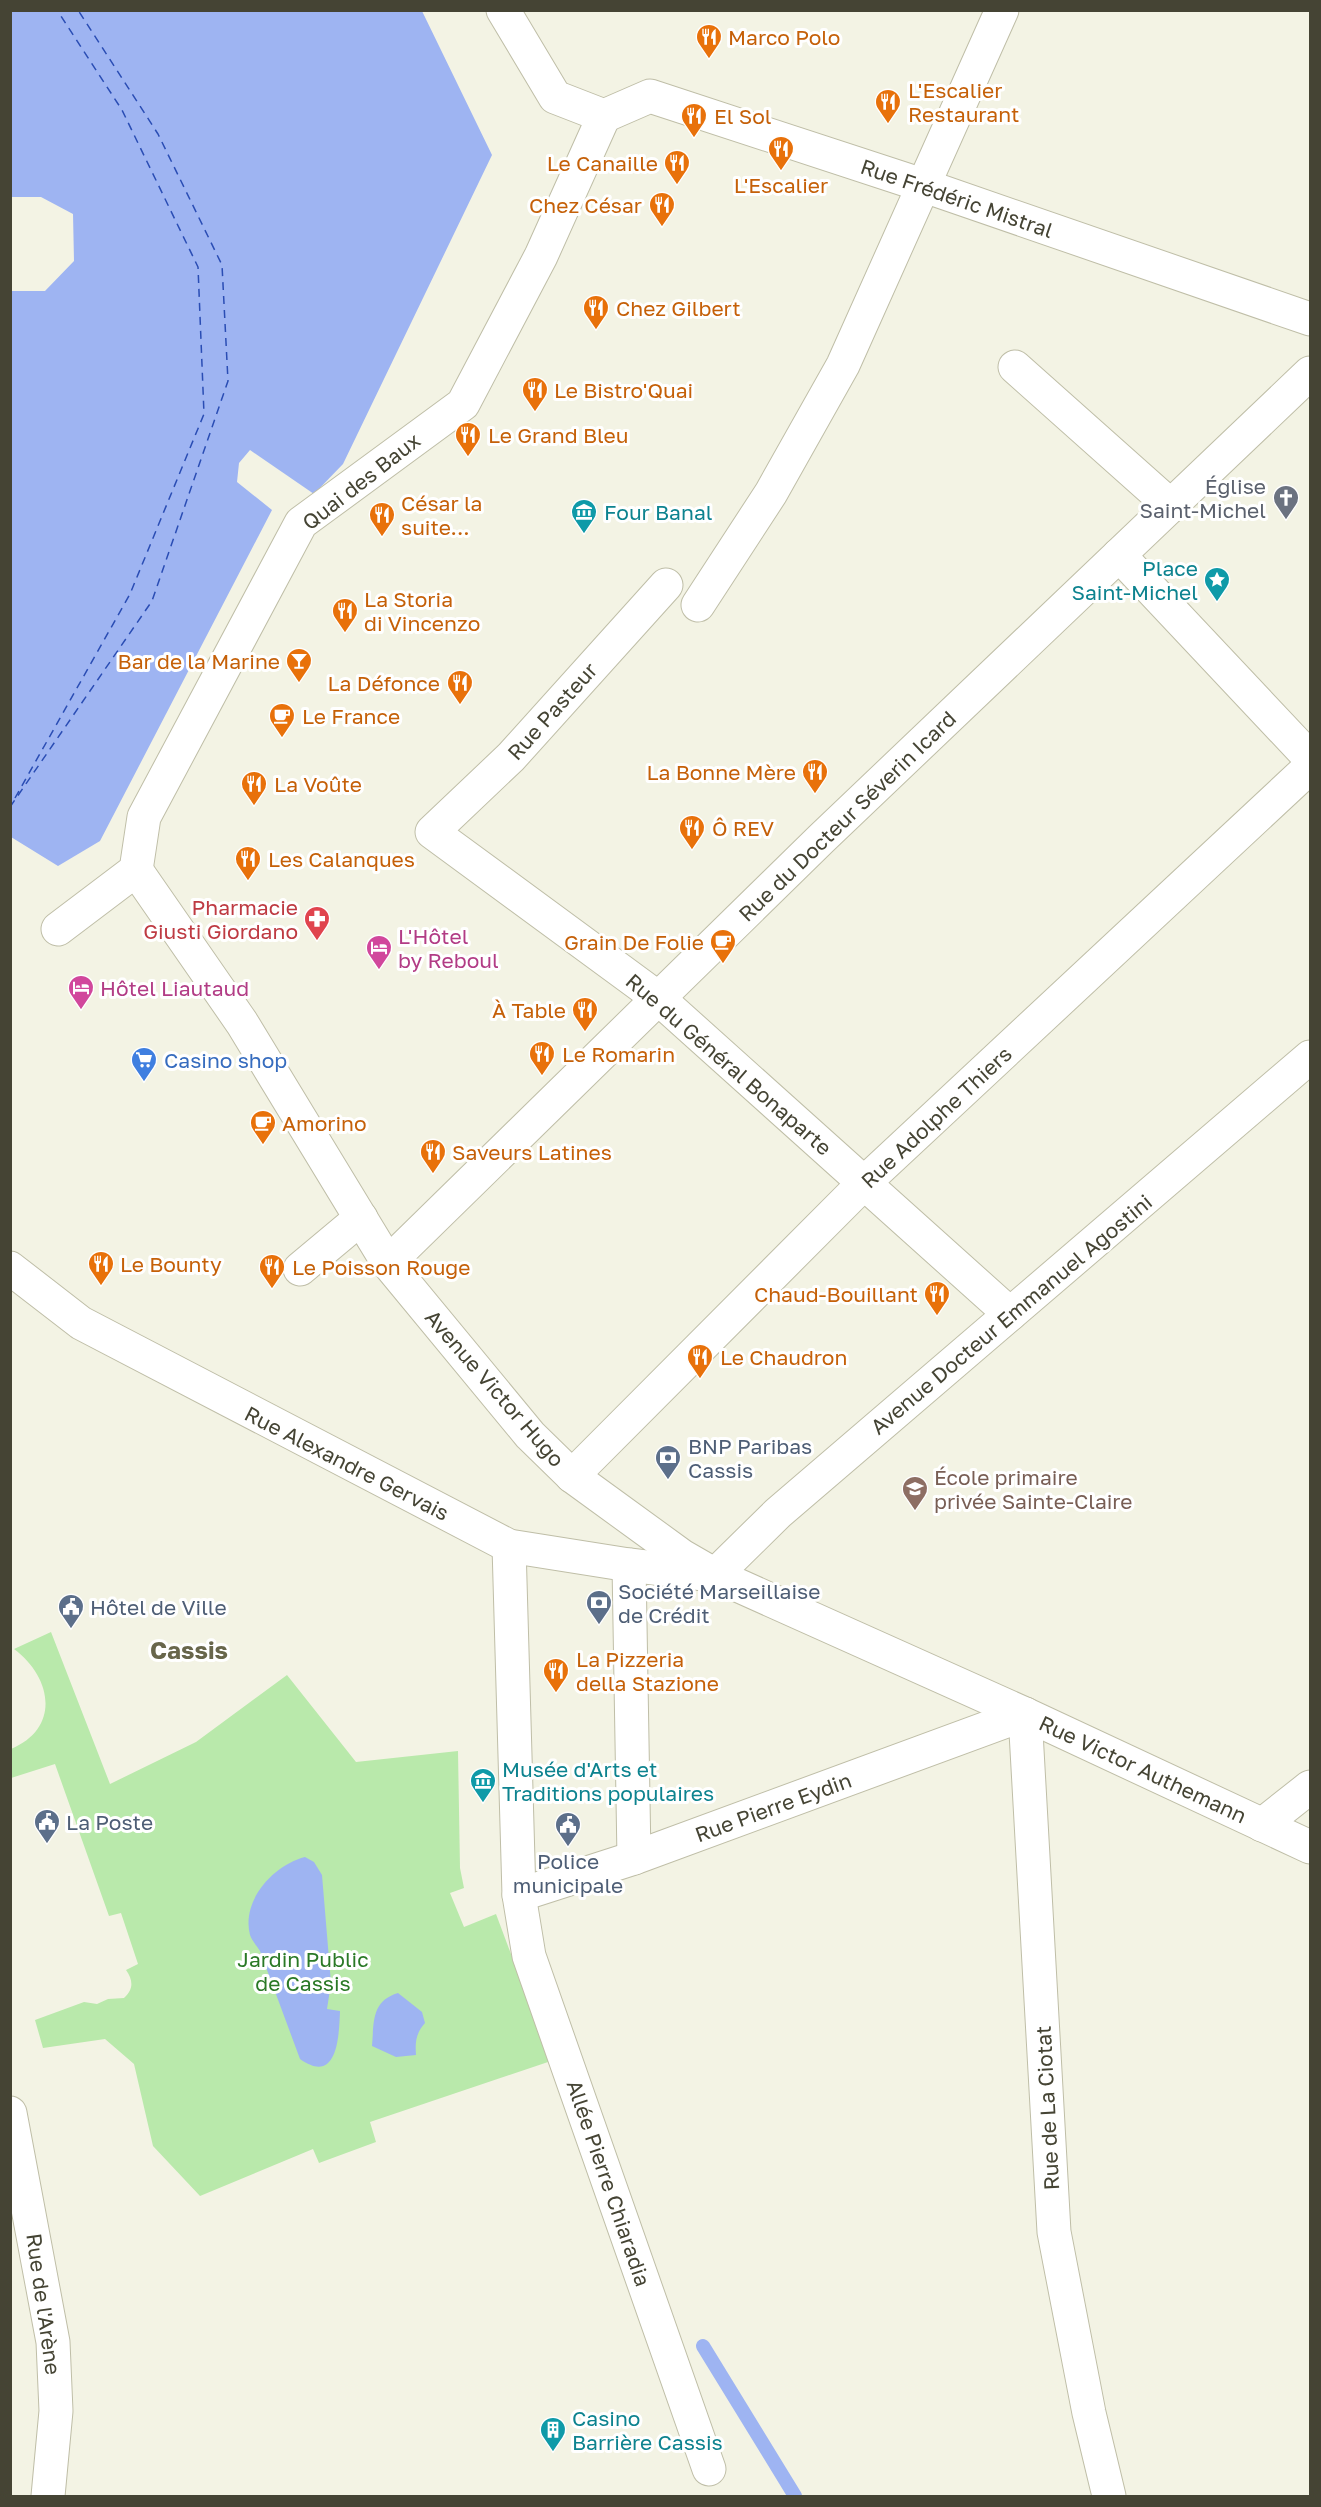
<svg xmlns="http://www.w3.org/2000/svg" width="1321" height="2507" font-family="'Golos Text',sans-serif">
	<rect width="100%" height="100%" fill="#f3f3e4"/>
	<path fill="#b9e9ab" d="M 51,1632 L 110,1784 L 196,1742 L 287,1675 L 356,1762 L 458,1751 L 460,1868 L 464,1888 L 450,1893 L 464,1927 L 496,1914 L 551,2061 L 370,2122 L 376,2142 L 319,2163 L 313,2149 L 200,2196 L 153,2146 L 134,2064 L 105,2039 L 43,2048 L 35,2020 L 84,2002 L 97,2004 L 108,1999 L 124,1998 C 134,1989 133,1980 126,1970 L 138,1964 L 121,1913 L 109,1916 L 55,1764 L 11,1778 L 11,1749 C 61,1728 52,1677 14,1649 Z"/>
	<g fill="#9eb4f2">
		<polygon points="11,11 422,11 492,155 343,464 314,494 250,450 239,463 237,482 272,510 100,841 58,866 11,837 11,291 45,291 74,261 73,214 41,197 11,197"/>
		<path d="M 305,1857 L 314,1862 L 322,1875 L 331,1983 L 327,2009 L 340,2011 C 339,2035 338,2086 300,2059 L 260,1951 C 257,1946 252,1941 250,1935 C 241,1900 274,1865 305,1857 Z"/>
		<path d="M 398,1993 L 422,2012 L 425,2023 C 416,2033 415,2042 416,2055 L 396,2057 L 372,2046 C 374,2023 371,2001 398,1993 Z"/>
	</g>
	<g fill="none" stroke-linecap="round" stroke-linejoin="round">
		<polyline stroke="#9eb4f2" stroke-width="14" points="703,2346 795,2496"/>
		<g stroke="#2a4db4" stroke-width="1.5" stroke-dasharray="8 6" stroke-linecap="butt">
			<polyline points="15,798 130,594 204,414 198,267 122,110 57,10"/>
			<polyline points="10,807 152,601 228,381 222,265 158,134 78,10"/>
		</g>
		<defs>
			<g id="minor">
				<polyline points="503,10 555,97 604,116"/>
				<polyline points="604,116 650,96 922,185 1310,319"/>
				<polyline points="1015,367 1171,506"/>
				<polyline points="1119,555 1310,758"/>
				<polyline points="666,585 511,757 432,832 658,998 1010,1314"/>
				<polyline points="698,605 771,493 843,365 1002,10"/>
				<polyline points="136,870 242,1023 388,1263 530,1435 572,1476 682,1556 715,1575 1025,1714 1310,1847"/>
				<polyline points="58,929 136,870 144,817 301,523 463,404 541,256 604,116"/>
				<polyline points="388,1263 821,839 1310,373"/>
				<polyline points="10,1268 81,1323 509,1546 629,1565 704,1574"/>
				<polyline points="300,1269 361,1218"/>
				<polyline points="572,1476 865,1182 1310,767"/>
				<polyline points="509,1546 519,1895 529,1956 709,2469"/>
				<polyline points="629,1565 634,1858"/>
				<polyline points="715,1575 778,1513 1310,1057"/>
				<polyline points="1025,1714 1054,2232 1089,2413 1109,2496"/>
				<polyline points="1262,1825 1310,1787"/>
				<polyline points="519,1895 634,1858 1025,1714"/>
				<polyline points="10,2113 53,2342 56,2411 48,2496"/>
			</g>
		</defs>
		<use href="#minor" stroke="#bfbea7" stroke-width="35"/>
		<use href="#minor" stroke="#fff" stroke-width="33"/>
	</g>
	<defs>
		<symbol id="restaurant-pin" viewBox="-11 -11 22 30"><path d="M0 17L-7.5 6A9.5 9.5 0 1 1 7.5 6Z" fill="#e8710a" stroke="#fff"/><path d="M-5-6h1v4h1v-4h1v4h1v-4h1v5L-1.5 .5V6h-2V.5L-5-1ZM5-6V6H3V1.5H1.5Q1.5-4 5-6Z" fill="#fff"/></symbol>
		<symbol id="church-pin" viewBox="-11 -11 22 30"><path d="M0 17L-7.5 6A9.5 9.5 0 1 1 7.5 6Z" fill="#6b7280" stroke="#fff"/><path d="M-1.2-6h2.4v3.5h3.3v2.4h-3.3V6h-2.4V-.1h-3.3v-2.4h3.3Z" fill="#fff"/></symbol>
		<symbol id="museum-pin" viewBox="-11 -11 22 30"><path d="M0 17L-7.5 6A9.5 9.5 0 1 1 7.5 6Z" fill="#0f9aa8" stroke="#fff"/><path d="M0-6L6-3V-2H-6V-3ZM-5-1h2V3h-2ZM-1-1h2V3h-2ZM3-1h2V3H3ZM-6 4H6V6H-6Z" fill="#fff"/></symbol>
		<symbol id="sight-pin" viewBox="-11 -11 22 30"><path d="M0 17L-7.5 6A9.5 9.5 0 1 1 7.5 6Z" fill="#0f9aa8" stroke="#fff"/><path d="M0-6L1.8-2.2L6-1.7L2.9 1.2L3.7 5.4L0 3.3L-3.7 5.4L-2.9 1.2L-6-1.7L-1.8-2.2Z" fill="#fff"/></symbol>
		<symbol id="bar-pin" viewBox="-11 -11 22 30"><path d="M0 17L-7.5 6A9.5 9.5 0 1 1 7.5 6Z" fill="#e8710a" stroke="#fff"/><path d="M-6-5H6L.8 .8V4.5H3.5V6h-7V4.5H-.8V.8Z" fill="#fff"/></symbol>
		<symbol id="cafe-pin" viewBox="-11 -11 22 30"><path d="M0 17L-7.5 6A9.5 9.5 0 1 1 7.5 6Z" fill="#e8710a" stroke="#fff"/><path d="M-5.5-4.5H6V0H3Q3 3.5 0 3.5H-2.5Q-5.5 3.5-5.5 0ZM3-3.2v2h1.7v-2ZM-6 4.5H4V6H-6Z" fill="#fff"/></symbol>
		<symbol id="pharmacy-pin" viewBox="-11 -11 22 30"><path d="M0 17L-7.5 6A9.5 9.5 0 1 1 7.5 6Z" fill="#e0444e" stroke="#fff"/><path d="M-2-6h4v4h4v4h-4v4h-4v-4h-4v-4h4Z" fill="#fff"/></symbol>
		<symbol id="hotel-pin" viewBox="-11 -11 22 30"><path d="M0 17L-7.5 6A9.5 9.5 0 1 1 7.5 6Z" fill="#d1479c" stroke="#fff"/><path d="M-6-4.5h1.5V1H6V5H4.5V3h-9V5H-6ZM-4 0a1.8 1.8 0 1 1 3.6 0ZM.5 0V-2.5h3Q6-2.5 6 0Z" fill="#fff"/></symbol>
		<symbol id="supermarket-pin" viewBox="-11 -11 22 30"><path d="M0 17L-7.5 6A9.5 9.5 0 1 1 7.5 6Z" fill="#3f7fe0" stroke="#fff"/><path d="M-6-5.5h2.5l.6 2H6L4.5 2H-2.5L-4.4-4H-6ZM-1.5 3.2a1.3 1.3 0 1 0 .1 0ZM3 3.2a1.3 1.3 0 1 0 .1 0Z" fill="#fff"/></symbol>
		<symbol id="bank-pin" viewBox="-11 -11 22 30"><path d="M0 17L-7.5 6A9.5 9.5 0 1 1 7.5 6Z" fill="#5c6f8a" stroke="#fff"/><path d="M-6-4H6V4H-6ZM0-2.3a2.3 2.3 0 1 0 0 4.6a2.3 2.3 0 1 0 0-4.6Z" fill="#fff"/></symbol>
		<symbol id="school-pin" viewBox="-11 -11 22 30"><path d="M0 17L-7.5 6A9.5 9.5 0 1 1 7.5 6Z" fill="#8d6e63" stroke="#fff"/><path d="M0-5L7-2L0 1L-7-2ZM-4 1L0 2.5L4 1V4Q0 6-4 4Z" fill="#fff"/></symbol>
		<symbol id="civic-pin" viewBox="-11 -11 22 30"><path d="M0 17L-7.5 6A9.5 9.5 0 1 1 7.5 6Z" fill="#5c6f8a" stroke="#fff"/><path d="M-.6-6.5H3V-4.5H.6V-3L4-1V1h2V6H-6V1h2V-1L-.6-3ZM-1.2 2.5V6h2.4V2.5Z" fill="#fff"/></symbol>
		<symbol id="building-pin" viewBox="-11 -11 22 30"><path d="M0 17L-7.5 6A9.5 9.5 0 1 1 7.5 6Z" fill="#0f9aa8" stroke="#fff"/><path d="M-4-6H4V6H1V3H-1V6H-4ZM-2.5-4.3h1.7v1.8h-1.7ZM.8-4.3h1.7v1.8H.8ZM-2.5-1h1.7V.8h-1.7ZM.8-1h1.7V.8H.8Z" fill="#fff"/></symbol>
	</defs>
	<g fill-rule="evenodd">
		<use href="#restaurant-pin" x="694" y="22" width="30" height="40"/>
		<use href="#restaurant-pin" x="873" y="87" width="30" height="40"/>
		<use href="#restaurant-pin" x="679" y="101" width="30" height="40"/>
		<use href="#restaurant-pin" x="766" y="134" width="30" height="40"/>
		<use href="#restaurant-pin" x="662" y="148" width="30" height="40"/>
		<use href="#restaurant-pin" x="647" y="190" width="30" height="40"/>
		<use href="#restaurant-pin" x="581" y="293" width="30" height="40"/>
		<use href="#restaurant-pin" x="520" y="375" width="30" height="40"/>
		<use href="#restaurant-pin" x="453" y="420" width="30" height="40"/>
		<use href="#church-pin" x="1271" y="483" width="30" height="40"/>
		<use href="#museum-pin" x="569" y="497" width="30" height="40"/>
		<use href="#restaurant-pin" x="367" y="500" width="30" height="40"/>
		<use href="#sight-pin" x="1202" y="565" width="30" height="40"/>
		<use href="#restaurant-pin" x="330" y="596" width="30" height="40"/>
		<use href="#bar-pin" x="284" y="646" width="30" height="40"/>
		<use href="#restaurant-pin" x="445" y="668" width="30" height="40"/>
		<use href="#cafe-pin" x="267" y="701" width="30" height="40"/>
		<use href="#restaurant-pin" x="800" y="757" width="30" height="40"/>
		<use href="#restaurant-pin" x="239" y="769" width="30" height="40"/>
		<use href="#restaurant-pin" x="677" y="813" width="30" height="40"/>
		<use href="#restaurant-pin" x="233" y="844" width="30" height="40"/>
		<use href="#pharmacy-pin" x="302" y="904" width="30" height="40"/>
		<use href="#cafe-pin" x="708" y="927" width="30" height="40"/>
		<use href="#hotel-pin" x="364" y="933" width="30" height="40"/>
		<use href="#hotel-pin" x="66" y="973" width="30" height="40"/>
		<use href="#restaurant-pin" x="570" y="995" width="30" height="40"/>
		<use href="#restaurant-pin" x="527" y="1039" width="30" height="40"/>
		<use href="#supermarket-pin" x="129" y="1045" width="30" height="40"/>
		<use href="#cafe-pin" x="248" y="1108" width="30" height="40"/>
		<use href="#restaurant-pin" x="418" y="1137" width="30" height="40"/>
		<use href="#restaurant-pin" x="86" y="1249" width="30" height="40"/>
		<use href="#restaurant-pin" x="257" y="1252" width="30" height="40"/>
		<use href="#restaurant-pin" x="922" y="1279" width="30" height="40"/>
		<use href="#restaurant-pin" x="685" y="1342" width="30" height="40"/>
		<use href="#bank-pin" x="653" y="1443" width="30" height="40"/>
		<use href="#school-pin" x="900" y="1474" width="30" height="40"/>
		<use href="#bank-pin" x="584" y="1588" width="30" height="40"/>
		<use href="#civic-pin" x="56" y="1592" width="30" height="40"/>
		<use href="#restaurant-pin" x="541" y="1656" width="30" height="40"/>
		<use href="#museum-pin" x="468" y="1766" width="30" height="40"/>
		<use href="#civic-pin" x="32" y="1807" width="30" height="40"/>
		<use href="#civic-pin" x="553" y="1810" width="30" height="40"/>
		<use href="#building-pin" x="538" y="2415" width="30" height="40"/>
	</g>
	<g text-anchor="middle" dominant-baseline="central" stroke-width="6" stroke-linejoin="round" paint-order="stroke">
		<g font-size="21" fill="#c56008" stroke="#fff" text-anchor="start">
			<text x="728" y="37">Marco Polo</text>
			<text x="908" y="90">L'Escalier<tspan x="908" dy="24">Restaurant</tspan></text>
			<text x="714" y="116">El Sol</text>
			<text x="658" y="163" text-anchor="end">Le Canaille</text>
			<text x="781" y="185" text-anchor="middle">L'Escalier</text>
			<text x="642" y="205" text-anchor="end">Chez César</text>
			<text x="616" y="308">Chez Gilbert</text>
			<text x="554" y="390">Le Bistro'Quai</text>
			<text x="488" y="435">Le Grand Bleu</text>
			<text x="401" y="503">César la<tspan x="401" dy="24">suite...</tspan></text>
			<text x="364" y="599">La Storia<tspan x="364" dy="24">di Vincenzo</tspan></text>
			<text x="280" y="661" text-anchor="end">Bar de la Marine</text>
			<text x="440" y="683" text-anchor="end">La Défonce</text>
			<text x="302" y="716">Le France</text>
			<text x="796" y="772" text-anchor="end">La Bonne Mère</text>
			<text x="274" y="784">La Voûte</text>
			<text x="712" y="828">Ô REV</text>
			<text x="268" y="859">Les Calanques</text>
			<text x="704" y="942" text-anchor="end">Grain De Folie</text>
			<text x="566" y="1010" text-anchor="end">À Table</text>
			<text x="562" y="1054">Le Romarin</text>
			<text x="282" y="1123">Amorino</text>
			<text x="452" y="1152">Saveurs Latines</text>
			<text x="120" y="1264">Le Bounty</text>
			<text x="292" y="1267">Le Poisson Rouge</text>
			<text x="918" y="1294" text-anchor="end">Chaud-Bouillant</text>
			<text x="720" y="1357">Le Chaudron</text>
			<text x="576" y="1659">La Pizzeria<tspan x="576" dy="24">della Stazione</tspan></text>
		</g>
		<g font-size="21" fill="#454434" stroke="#fff">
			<text transform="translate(957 198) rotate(19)">Rue Frédéric Mistral</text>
			<text transform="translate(361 481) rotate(-38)">Quai des Baux</text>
			<text transform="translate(552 711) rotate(-48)">Rue Pasteur</text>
			<text transform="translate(847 816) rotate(-44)">Rue du Docteur Séverin Icard</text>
			<text transform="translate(729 1064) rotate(41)">Rue du Général Bonaparte</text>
			<text transform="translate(936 1117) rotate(-43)">Rue Adolphe Thiers</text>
			<text transform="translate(1011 1314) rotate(-40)">Avenue Docteur Emmanuel Agostini</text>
			<text transform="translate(495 1388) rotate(49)">Avenue Victor Hugo</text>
			<text transform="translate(347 1463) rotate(27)">Rue Alexandre Gervais</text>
			<text transform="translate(1143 1769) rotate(25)">Rue Victor Authemann</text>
			<text transform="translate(773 1807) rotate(-20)">Rue Pierre Eydin</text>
			<text transform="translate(1047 2108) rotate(-93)">Rue de La Ciotat</text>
			<text transform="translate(609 2183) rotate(71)">Allée Pierre Chiaradia</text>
			<text transform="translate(44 2304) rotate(82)">Rue de l'Arène</text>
		</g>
		<g font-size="21" fill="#5b616d" stroke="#fff" text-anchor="end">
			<text x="1266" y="486">Église<tspan x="1266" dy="24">Saint-Michel</tspan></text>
		</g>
		<g font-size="21" fill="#0d838f" stroke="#fff" text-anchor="start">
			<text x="604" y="512">Four Banal</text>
			<text x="1198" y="568" text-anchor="end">Place<tspan x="1198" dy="24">Saint-Michel</tspan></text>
			<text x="502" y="1769">Musée d'Arts et<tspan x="502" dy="24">Traditions populaires</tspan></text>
			<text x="572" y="2418">Casino<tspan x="572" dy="24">Barrière Cassis</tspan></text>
		</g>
		<g font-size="21" fill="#be3a42" stroke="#fff" text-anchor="end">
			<text x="298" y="907">Pharmacie<tspan x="298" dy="24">Giusti Giordano</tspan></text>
		</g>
		<g font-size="21" fill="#b23c85" stroke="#fff" text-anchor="start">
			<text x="398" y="936">L'Hôtel<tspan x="398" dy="24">by Reboul</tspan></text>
			<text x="100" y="988">Hôtel Liautaud</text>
		</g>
		<g font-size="21" fill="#366cbe" stroke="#fff" text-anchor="start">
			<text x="164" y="1060">Casino shop</text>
		</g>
		<g font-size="21" fill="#4e5e75" stroke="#fff" text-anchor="start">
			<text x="688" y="1446">BNP Paribas<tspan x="688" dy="24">Cassis</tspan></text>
			<text x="618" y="1591">Société Marseillaise<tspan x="618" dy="24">de Crédit</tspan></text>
			<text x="90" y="1607">Hôtel de Ville</text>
			<text x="66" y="1822">La Poste</text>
			<text x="568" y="1861" text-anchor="middle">Police<tspan x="568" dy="24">municipale</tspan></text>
		</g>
		<g font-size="21" fill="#785e54" stroke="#fff" text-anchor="start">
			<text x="934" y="1477">École primaire<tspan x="934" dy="24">privée Sainte-Claire</tspan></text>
		</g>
		<g font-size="21" fill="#2a7926" stroke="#fff">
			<text x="303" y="1959">Jardin Public<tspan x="303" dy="24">de Cassis</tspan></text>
		</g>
		<g font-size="24" font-weight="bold" fill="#68664b" stroke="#fff">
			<text x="189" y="1649">Cassis</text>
		</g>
	</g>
	<rect width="1321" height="2507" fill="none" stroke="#454434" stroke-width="24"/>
</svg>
